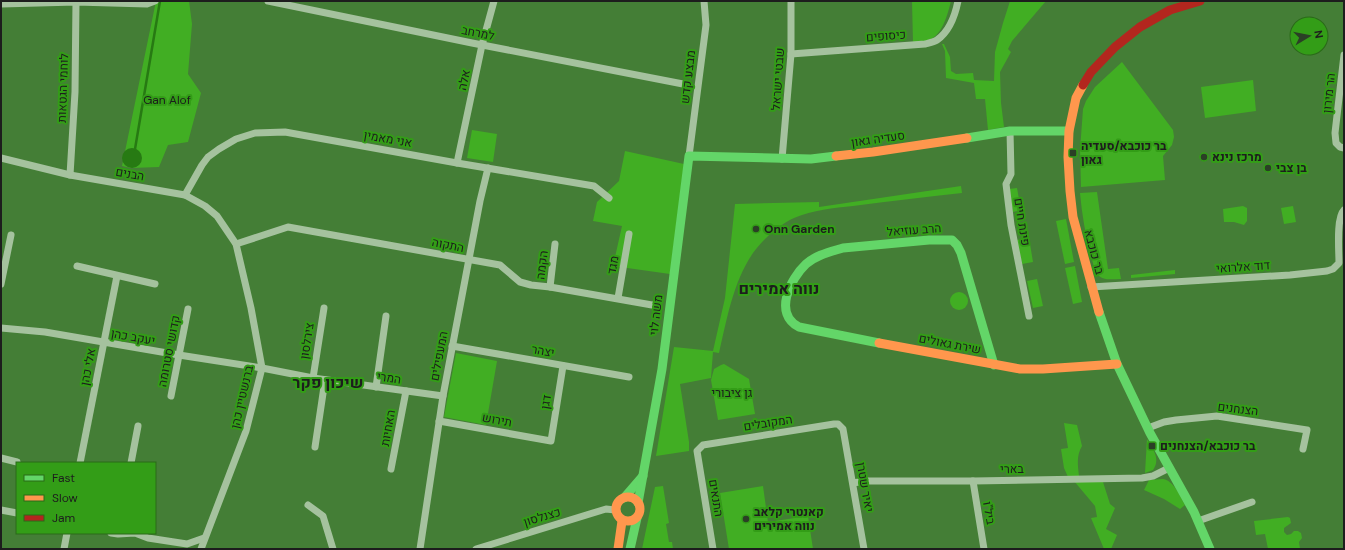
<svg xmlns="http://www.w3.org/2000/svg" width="1345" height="550" font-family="'DM Sans',Heebo,sans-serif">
	<rect width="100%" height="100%" fill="#447e36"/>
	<g fill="#41ae23">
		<polygon points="156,1 189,1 192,24 188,74 201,93 188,142 168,145 159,167 131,168 122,166"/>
		<path d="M 912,1 L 951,1 C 948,13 943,33 931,39 C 927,42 918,42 913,43 Z"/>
		<polygon points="1010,1 1046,1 1012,41 1008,49 1011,52 1000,72 1001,103 1004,127 988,130 985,99 976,99 974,83 946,78 945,51 942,44 944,44 950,57 951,71 956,74 973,73 974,80 994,81 995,52 1003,23"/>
		<polygon points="1122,62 1173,130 1174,137 1172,145 1163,156 1165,180 1081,187 1080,150 1083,109 1086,101 1095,87"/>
		<polygon points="1253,80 1256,111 1205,118 1201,87"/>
		<polygon points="472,130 497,134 493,162 467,158"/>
		<polygon points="625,151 684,164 670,274 613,266 622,226 593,221 597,202 619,181"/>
		<path d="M 961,186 L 962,193 C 926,197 889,201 853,206 C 834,208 813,210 794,218 C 779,225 763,239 753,253 C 733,282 727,319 719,353 L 713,352 L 711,378 L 680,384 L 689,442 L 689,451 L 656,456 L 674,347 L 713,351 L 725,298 L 735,204 L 819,202 L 819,207 Z"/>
		<polygon points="1017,188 1021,210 1013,212 1009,189"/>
		<path d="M 1097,192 L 1108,269 L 1119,268 L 1121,279 C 1112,279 1104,281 1098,275 C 1094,271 1094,265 1092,260 C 1086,238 1082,216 1080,193 Z"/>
		<polygon points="1243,206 1247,208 1247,221 1244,225 1234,222 1224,222 1223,209"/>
		<polygon points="1293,206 1296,222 1284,224 1281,208"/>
		<polygon points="1066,219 1074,262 1065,264 1056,221"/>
		<polygon points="1029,238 1033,262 1022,264 1017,240"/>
		<polygon points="1075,266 1082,302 1073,304 1065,268"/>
		<polygon points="1175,270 1175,274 1131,278 1131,275"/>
		<polygon points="1037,279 1043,306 1033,308 1027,281"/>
		<circle cx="959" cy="301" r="9"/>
		<polygon points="456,353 497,361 486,425 444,417"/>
		<polygon points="724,364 749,379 755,414 718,420 711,380 714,369 721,365"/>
		<path d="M 1064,423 L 1077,425 L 1082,446 C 1076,456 1078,466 1079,476 L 1068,477 L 1064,468 L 1061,449 L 1068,448 Z"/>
		<path d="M 1147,439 C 1153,449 1161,459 1153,470 L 1145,473 Z"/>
		<path d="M 1163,479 C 1174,481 1180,496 1185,505 L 1180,509 L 1164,499 L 1144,490 L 1149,480 Z"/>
		<polygon points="1074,481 1103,482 1110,504 1115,508 1106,529 1117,535 1111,549 1104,549 1091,518 1097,517 1095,506"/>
		<polygon points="663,486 669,523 666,524 669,542 672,542 673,549 642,549 655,487"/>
		<polygon points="763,486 768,522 808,516 813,549 729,549 720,493"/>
		<polygon points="1288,517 1290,518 1291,523 1284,528 1284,532 1287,535 1291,534 1294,531 1298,531 1301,533 1302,538 1299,542 1300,549 1268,549 1265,534 1256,535 1254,521"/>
	</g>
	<circle fill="#277a13" cx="132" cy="158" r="10"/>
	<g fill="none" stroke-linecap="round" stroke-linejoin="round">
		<polyline stroke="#277a13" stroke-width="2.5" points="135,149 160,1"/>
		<g stroke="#a5c29e" stroke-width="7">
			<polyline points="268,1 472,43 683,84"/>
			<polyline points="1,4 76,2 147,4 155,1"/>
			<path d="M 791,54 L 925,44 C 929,43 934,42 937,40 C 950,31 955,16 958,1"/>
			<polyline points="1344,55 1335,133 1336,143 1340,147 1344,148"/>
			<polyline points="1010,131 1011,174 1006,184 1011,225 1029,316"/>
			<polyline points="689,156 706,25 704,1"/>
			<polyline points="1,158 70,175 185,195 205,206 217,216 236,244 251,308 262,368 246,431 201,549"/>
			<polyline points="782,159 791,54 791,1"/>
			<polyline points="457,163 482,45 494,1"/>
			<polyline points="70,175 75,92 76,1"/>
			<polyline points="185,195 202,165 208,157 219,149 236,139 255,133 285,132 457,163 594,186 609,198"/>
			<polyline points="236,244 288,227 500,265 520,282 531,285 550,287 652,305"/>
			<polyline points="77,266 155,284"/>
			<polyline points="1,284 11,235"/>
			<polyline points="550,287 555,244"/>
			<path d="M 1091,287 L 1290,275 L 1327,271 L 1333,269 L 1339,263 C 1339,251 1336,218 1344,210"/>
			<polyline points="618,298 629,234"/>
			<polyline points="1,328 45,332 179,355 262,368 313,378 443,396"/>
			<polyline points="452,346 629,377"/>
			<polyline points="313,378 324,308"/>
			<polyline points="376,387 386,316"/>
			<polyline points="171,396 188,309"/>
			<polyline points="439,421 551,441 563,366"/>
			<polyline points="1148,428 1164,422 1176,420 1217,416 1307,430 1303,449"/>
			<polyline points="315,447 325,380"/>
			<polyline points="1,458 17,462"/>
			<polyline points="80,463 117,276"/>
			<polyline points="131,463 138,426"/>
			<polyline points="391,469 406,391"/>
			<polyline points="973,481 984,549"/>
			<polyline points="853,483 865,481 973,481 1142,478 1153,476 1169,468"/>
			<polyline points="308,505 323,516 333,549"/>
			<polyline points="1,510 17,513"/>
			<polyline points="1198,521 1252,502"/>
			<polyline points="111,533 118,534 135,533 148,538 187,544 204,538"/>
			<polyline points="64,549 67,533"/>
			<polyline points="420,549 443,396 480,201 488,168"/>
			<polyline points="476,549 606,509 615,510"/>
			<polyline points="713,549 697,451 703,445 834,424 838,424 843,429 864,549"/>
		</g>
		<g stroke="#63d668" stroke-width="9">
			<polyline points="967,138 1010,131 1069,131"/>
			<polyline points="1099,312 1117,364 1150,433 1194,512 1210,549"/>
			<path d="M 879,343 L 799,327 C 773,314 790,279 806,264 C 816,255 830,252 843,248 L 929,240 L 952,240 L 957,245 L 961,253 L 994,365"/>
			<polyline points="624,498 643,476"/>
			<polyline points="638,503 662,369 689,156 811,159 836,156"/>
			<polyline points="630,549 637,518"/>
		</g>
		<g stroke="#ff974d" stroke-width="9">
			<polyline points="1083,85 1076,98 1069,131 1068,157 1070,191 1073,217 1099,312"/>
			<polyline points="836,156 873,152 967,138"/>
			<polyline points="879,343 1020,369 1043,369 1117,364"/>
			<circle cx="628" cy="509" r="12"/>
			<polyline points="618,549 622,521"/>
		</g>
		<polyline stroke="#b3261e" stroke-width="9" points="1083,85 1091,72 1115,47 1140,27 1170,10 1200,1"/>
	</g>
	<g fill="#2b3f26" stroke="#339d17" stroke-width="1.5">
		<rect x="1069" y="149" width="8" height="8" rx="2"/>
		<circle cx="1204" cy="157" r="4"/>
		<circle cx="1268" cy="168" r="4"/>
		<circle cx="756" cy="229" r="4"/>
		<rect x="1148" y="442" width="8" height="8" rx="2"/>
		<circle cx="746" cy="519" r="4"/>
	</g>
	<g text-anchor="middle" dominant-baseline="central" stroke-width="4" stroke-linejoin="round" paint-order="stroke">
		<g font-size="12" fill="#1d1d1d" stroke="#339d17">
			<text transform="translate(478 33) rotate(11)">למרחב</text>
			<text transform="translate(886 36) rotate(-4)">כיסופים</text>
			<text transform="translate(688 77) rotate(-83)">מבצע קדש</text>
			<text transform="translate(778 79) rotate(-86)">שבטי ישראל</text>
			<text transform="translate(464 80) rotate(-78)">אלה</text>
			<text transform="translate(63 88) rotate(-88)">לוחמי הגטאות</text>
			<text transform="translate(1329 93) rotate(-84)">הר מירון</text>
			<text transform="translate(388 139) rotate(10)">אני מאמין</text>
			<text transform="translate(878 139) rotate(-8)">סעדיה גאון</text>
			<text transform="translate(130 174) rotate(10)">הבנים</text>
			<text transform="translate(1022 222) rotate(81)">פינת חיים</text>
			<text transform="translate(914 230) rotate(-4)">הרב עוזיאל</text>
			<text transform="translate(448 245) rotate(11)">התקוה</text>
			<text transform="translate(1094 252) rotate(75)">בר כוכבא</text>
			<text transform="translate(542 265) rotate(-83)">הקמה</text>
			<text transform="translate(613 265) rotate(-80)">מגד</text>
			<text transform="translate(1243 267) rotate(-4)">דוד אלרואי</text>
			<text transform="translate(656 315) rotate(-83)">משה לוי</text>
			<text transform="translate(133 337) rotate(10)">יעקב כהן</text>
			<text transform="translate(307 341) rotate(-81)">צירלסון</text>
			<text transform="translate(950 344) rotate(11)">שירת גאולים</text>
			<text transform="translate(169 351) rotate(-79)">קדושי סטרומה</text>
			<text transform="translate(543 351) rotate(10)">יצהר</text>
			<text transform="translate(439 356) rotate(-79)">המעפילים</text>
			<text transform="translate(88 367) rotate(-79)">אלי כהן</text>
			<text transform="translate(389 378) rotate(8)">המרי</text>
			<text transform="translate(242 397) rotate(-77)">ברנשטיין כהן</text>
			<text transform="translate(546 402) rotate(-80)">דגן</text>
			<text transform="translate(1238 409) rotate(7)">הצנחנים</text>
			<text transform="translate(497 420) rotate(10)">תירוש</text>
			<text transform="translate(768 423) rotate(-9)">המקובלים</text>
			<text transform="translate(388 428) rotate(-80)">האחיות</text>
			<text transform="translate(1012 469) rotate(-1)">בארי</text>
			<text transform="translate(865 487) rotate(80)">יאיר שטרן</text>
			<text transform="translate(716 498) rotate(81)">התנאים</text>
			<text transform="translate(989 513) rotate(80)">ביל"ו</text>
			<text transform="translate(542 517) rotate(-17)">כצנלסון</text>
		</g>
		<g font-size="12" fill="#1b1d1b" stroke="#339d17">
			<text x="167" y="100">Gan Alof</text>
			<text x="732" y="393">גן ציבורי</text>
		</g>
		<g font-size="12" font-weight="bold" fill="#1d1d1d" stroke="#339d17" text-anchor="start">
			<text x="1081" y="146">בר כוכבא/סעדיה<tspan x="1081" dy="14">גאון</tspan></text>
			<text x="1212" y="157">מרכז נינא</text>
			<text x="1276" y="168">בן צבי</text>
			<text x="764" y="229">Onn Garden</text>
			<text x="1160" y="446">בר כוכבא/הצנחנים</text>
			<text x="754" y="512">קאנטרי קלאב<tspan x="754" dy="14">נווה אמירים</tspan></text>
		</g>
		<g font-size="16" font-weight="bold" fill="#1d1d1d" stroke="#339d17">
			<text x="779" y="288">נווה אמירים</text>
			<text x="328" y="382">שיכון פקר</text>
		</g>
	</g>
	<rect width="1345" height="550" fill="none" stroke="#1d1d1d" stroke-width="4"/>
	<rect x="16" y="462" width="140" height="72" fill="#339d17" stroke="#2a6a19"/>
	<rect x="24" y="475" width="20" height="6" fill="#63d668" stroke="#2a6a19"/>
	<text x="52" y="482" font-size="12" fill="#1d1d1d">Fast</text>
	<rect x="24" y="495" width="20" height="6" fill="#ff974d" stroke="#2a6a19"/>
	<text x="52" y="502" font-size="12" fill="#1d1d1d">Slow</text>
	<rect x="24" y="515" width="20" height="6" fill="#b3261e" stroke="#2a6a19"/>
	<text x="52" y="522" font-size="12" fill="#1d1d1d">Jam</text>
	<g transform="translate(1309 36) rotate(80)"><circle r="19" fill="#339d17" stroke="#2a6a19"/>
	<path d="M0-3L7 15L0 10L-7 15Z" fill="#2b3f26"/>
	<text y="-6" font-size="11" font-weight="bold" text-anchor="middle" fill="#1d1d1d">N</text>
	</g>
</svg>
